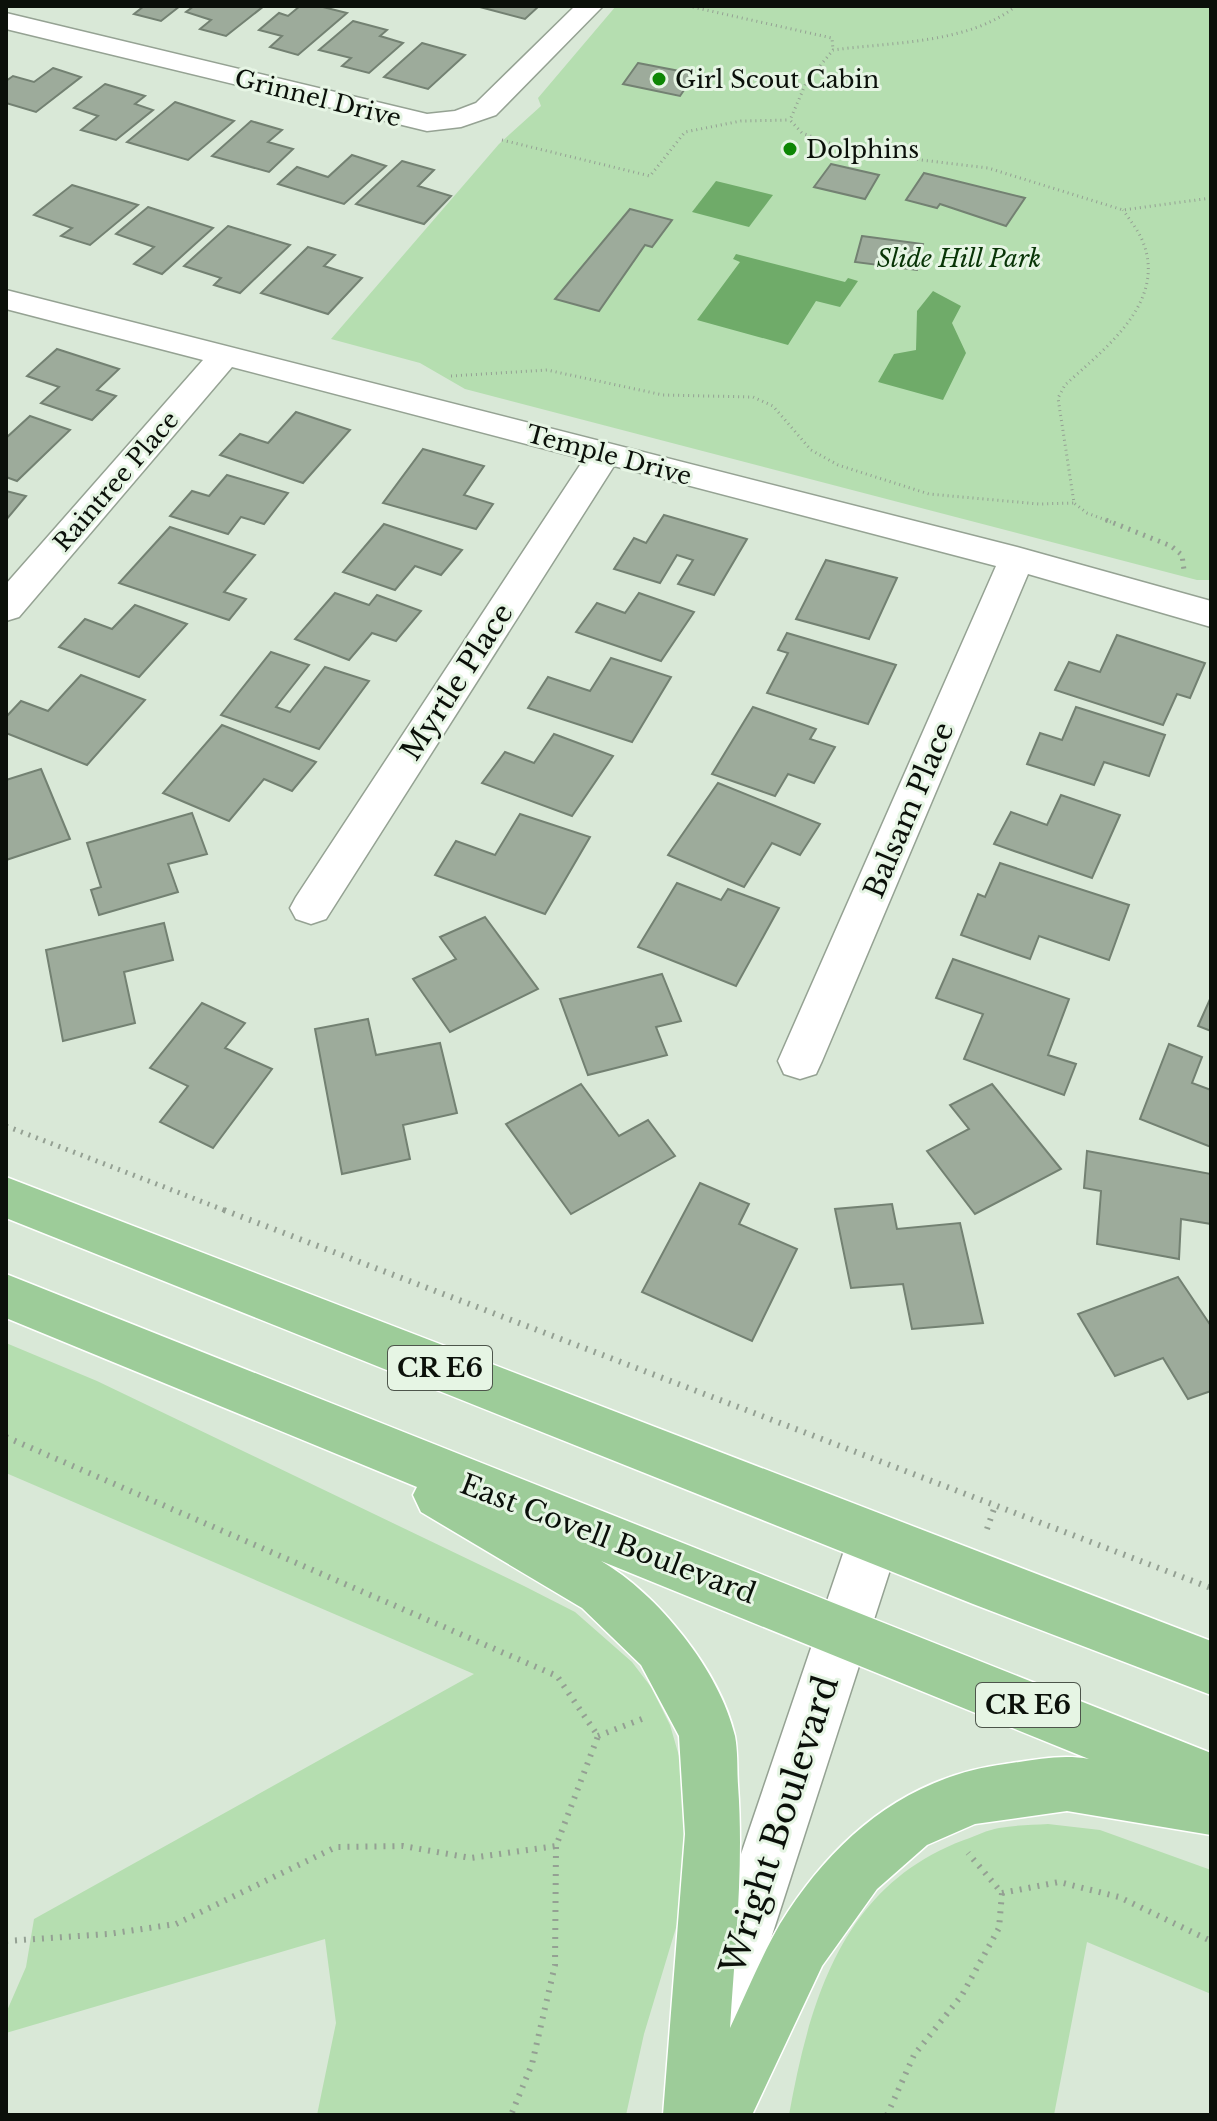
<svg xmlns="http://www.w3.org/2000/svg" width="1217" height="2121" font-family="'Libre Baskerville',serif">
	<rect width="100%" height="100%" fill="#d9e8d7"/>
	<g fill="#b5deb0">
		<polygon points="616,6 1211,6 1211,580 1197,580 465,389 420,363 331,339 499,144 541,106 538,98"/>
		<polygon points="6,1343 97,1381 524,1586 575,1612 632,1662 651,1687 670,1725 686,1780 693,1820 681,1911 644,2034 626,2115 317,2115 336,2023 325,1939 6,2033 6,2013 26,1967 34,1919 474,1674 6,1473"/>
		<path d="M 1048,1824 L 1100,1830 L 1211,1870 L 1211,1994 L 1087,1942 L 1054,2115 L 789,2115 C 810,1999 843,1885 964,1840 C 976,1836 987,1830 999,1828 C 1015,1825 1032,1825 1048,1824 Z"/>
	</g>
	<g fill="#6fab69">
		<polygon points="716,181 773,195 749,227 692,212"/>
		<polygon points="736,254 845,282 848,278 858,281 840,307 816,301 788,345 697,320 740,262 733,259"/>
		<polygon points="933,291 961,306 952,323 966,353 943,400 878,382 894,354 916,350 917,311"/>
	</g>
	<g fill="#9dab9b" stroke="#738172" stroke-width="2">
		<polygon points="144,6 180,6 161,21 134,14"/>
		<polygon points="194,6 264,6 226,36 200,29 211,20 186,12"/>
		<polygon points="300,6 319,6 347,13 298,55 270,47 282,36 259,30 279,13 288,16"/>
		<polygon points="476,6 539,6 525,19"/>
		<polygon points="353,21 387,30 380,36 403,43 369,73 342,66 351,58 319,50"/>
		<polygon points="422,43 465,55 428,89 384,77"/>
		<polygon points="638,63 695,74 680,96 623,84"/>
		<polygon points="53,68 81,77 36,112 6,103 6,81 13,76 34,82"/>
		<polygon points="105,84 145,96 135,104 153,110 116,140 81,130 98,116 74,108"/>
		<polygon points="175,102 234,121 188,160 127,142"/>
		<polygon points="251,121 282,130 268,142 293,149 269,172 212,156"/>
		<polygon points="352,155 386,166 344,204 278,184 297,167 328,177"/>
		<polygon points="402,161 434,170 418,186 451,196 424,224 356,204"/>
		<polygon points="831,164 879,175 865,199 814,187"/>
		<polygon points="924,173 1025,198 1006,226 940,204 937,208 906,200"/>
		<polygon points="72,185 138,205 90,245 61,236 72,228 34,215"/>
		<polygon points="148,207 213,228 162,274 134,264 154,247 116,234"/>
		<polygon points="630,209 672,220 652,247 645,245 599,311 555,299"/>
		<polygon points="228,226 290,245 240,293 214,285 221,278 184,266"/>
		<polygon points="862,236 923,244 917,270 855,262"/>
		<polygon points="308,247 335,255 324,266 362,278 328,314 261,293"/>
		<polygon points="57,349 119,369 97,390 116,396 92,420 41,403 59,387 27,376"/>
		<polygon points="296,412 350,430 303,483 220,455 240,434 268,443"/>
		<polygon points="30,416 70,430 17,481 6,477 6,438"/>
		<polygon points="423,449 484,466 464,495 493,504 476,529 383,503"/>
		<polygon points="227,475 288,493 264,524 241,517 228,534 170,516 192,491 209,496"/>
		<polygon points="6,491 26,496 6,520"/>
		<polygon points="664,515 747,539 714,595 678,584 693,560 677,555 660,583 614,569 634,538 646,543"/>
		<polygon points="384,524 462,550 441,575 415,566 395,590 343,572"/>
		<polygon points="170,527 255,555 224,592 246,599 229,620 119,583"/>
		<polygon points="826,560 897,578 869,639 796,619"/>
		<polygon points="335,593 369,605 377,595 421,611 396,641 372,633 349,660 295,639"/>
		<polygon points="639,593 694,612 661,661 576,632 597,603 625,613"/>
		<polygon points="135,605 187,624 139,677 59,647 85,619 112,629"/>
		<polygon points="787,633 896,665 868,724 767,693 788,653 778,650"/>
		<polygon points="1117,635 1205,663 1190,698 1177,694 1163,725 1055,690 1069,662 1100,672"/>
		<polygon points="271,652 309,665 276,707 290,712 325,667 369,681 319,749 221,715"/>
		<polygon points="611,658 671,677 632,742 528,708 548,677 590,691"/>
		<polygon points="81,675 145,700 87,765 6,733 6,717 21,701 48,711"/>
		<polygon points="753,707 816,729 810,739 835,747 814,783 788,774 775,796 712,774"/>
		<polygon points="1076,707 1165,735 1149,776 1104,762 1094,785 1027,764 1040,733 1062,740"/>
		<polygon points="222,725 316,762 292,791 264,779 229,821 163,793"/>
		<polygon points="554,734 613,756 572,816 482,783 505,752 534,763"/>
		<polygon points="41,769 70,839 6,860 6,780"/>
		<polygon points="718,783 820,824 800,855 772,843 744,887 668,855"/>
		<polygon points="1061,795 1120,815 1092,878 994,844 1011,812 1047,825"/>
		<polygon points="192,813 207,854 168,864 178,892 99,915 91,890 101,887 87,843"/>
		<polygon points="520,814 590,837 545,914 435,875 456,841 495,855"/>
		<polygon points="1000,863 1129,905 1109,960 1039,936 1030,959 961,935 978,894 985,897"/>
		<polygon points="677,883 721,900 728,889 779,908 736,986 638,947"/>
		<polygon points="485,917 538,989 450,1032 413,979 456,959 440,937"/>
		<polygon points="164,923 173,960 124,972 135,1023 63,1041 46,950"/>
		<polygon points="953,959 1069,999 1048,1055 1076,1064 1064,1095 964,1059 983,1014 936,998"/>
		<polygon points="662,974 681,1021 656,1027 667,1055 588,1075 560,999"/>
		<polygon points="1211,997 1211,1031 1198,1026"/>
		<polygon points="202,1003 245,1023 225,1048 272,1069 213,1148 160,1122 188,1086 150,1068"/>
		<polygon points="368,1019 376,1055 440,1043 457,1113 403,1125 410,1159 342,1174 315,1029"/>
		<polygon points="1169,1044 1202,1057 1192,1083 1211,1090 1211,1147 1140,1119"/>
		<polygon points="581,1084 619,1136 648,1120 675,1156 571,1214 506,1124"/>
		<polygon points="992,1084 1061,1169 975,1214 927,1151 969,1129 950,1105"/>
		<polygon points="1087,1151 1211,1174 1211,1224 1181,1219 1179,1259 1097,1244 1101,1191 1084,1188"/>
		<polygon points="700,1183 749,1204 739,1224 797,1249 752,1341 642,1292"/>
		<polygon points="892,1204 897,1229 960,1223 983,1323 912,1329 903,1284 851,1288 835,1209"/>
		<polygon points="1178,1277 1211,1326 1211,1391 1188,1399 1163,1358 1115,1376 1078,1314"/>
	</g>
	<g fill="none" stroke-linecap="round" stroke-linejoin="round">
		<defs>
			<g id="street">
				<polygon points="575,6 603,6 496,115 461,127 427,131 6,29 6,13 427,114 455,111 476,103"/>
				<polygon points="6,290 1017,547 1211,601 1211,627 1028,574 822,1061 816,1074 800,1079 784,1074 778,1061 996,566 614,466 326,919 311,924 296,919 290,908 296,897 584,459 232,367 19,617 6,621 6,584 203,360 6,309"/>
			</g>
			<polygon id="secondary" points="874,1514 892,1521 900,1539 744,2022 730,2115 668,2115 684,2022 848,1539 856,1521"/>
			<g id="primary">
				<polygon points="6,1177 1211,1641 1211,1695 973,1604 6,1218"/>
				<path d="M 6,1274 L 1211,1753 L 1211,1835 L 1067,1811 L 975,1824 L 927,1845 L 877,1889 L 822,1966 L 752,2115 L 663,2115 L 685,1834 L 679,1736 L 641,1665 L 582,1608 L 421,1512 L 413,1495 L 417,1487 L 6,1318 ZM 601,1561 L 1089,1759 C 1061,1754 1034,1760 1005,1764 C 905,1777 832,1840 780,1924 C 761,1957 746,1994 730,2028 C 735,1948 744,1866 738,1785 C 737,1769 738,1752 735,1736 C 720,1671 658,1594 601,1561 Z"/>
			</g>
		</defs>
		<use href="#street" stroke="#95a293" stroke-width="3"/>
		<use href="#secondary" stroke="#95a293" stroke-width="3"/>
		<use href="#primary" stroke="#fff" stroke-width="3"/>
		<g stroke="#94a093" stroke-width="3" stroke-dasharray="1 4" stroke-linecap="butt">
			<polyline points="688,6 832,38 833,50"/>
			<path d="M 1016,6 C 969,44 891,42 833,50 L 806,83 L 790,120 L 802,133 L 855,152 L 988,168 L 1123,210 L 1211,198"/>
			<polyline points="502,140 650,176 685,132 741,121 790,120"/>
			<polyline points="451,376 547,370 663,395 753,397 773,406 811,450 838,465 929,494 1039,504 1074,503"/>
			<path d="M 1111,522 L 1087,513 L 1074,503 L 1058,398 L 1065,385 C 1104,349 1167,303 1143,242 C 1138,230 1130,220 1123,210"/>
		</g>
		<g stroke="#94a093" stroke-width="5" stroke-dasharray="2 6" stroke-linecap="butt">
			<polyline points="1106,520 1171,546 1182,555 1184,570"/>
			<polyline points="6,1126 229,1212"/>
		</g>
		<g stroke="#94a093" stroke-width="6" stroke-dasharray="2 7" stroke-linecap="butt">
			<polyline points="224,1210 1211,1588"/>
			<polyline points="6,1437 557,1676 598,1736 556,1846 555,1965 532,2064 511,2115"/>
			<polyline points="987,1529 995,1506"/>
			<polyline points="598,1736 642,1719"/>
			<polyline points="1002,1893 1059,1882 1119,1897 1211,1941"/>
			<polyline points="6,1941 108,1934 176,1924 336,1847 403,1846 471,1858 556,1846"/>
			<polyline points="887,2115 914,2055 962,1995 999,1928 1002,1893 968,1853"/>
		</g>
		<use href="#street" fill="#fff" fill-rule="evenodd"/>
		<use href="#secondary" fill="#fff" fill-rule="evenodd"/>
		<use href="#primary" fill="#9dcc99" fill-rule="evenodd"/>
	</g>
	<g fill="#0d8604" stroke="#e6f5e4" stroke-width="3">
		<circle cx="659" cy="79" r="8"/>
		<circle cx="790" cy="149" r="8"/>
	</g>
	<g text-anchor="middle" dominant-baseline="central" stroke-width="6" stroke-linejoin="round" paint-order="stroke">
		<g font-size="24" fill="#0b100a" stroke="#e6f5e4" text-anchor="start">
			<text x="675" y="79">Girl Scout Cabin</text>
			<text x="806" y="149">Dolphins</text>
		</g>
		<g font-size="24" fill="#0b100a" stroke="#e6f5e4">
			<text transform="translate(318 98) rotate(14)">Grinnel Drive</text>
			<text transform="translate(609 455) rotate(15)">Temple Drive</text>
			<text transform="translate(116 481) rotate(-49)">Raintree Place</text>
		</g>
		<g font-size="24" font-style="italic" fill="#083406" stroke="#e6f5e4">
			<text x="959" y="258">Slide Hill Park</text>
		</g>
		<g fill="#e6f5e4" stroke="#4d554b" stroke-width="2">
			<rect x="388" y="1346" width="104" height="44" rx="6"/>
			<rect x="976" y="1683" width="104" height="44" rx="6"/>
		</g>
		<g font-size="26" font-weight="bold" fill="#0b100a">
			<text x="440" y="1368">CR E6</text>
			<text x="1028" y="1705">CR E6</text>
		</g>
		<g font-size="28" fill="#0b100a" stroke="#e6f5e4">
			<text transform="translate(457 682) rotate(-57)">Myrtle Place</text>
			<text transform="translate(909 810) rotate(-67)">Balsam Place</text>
			<text transform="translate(608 1539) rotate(21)">East Covell Boulevard</text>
		</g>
		<g font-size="34" fill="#0b100a" stroke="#e6f5e4">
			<text transform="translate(779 1825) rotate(-72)">Wright Boulevard</text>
		</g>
	</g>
	<rect width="1217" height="2121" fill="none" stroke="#0b100a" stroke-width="16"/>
</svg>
